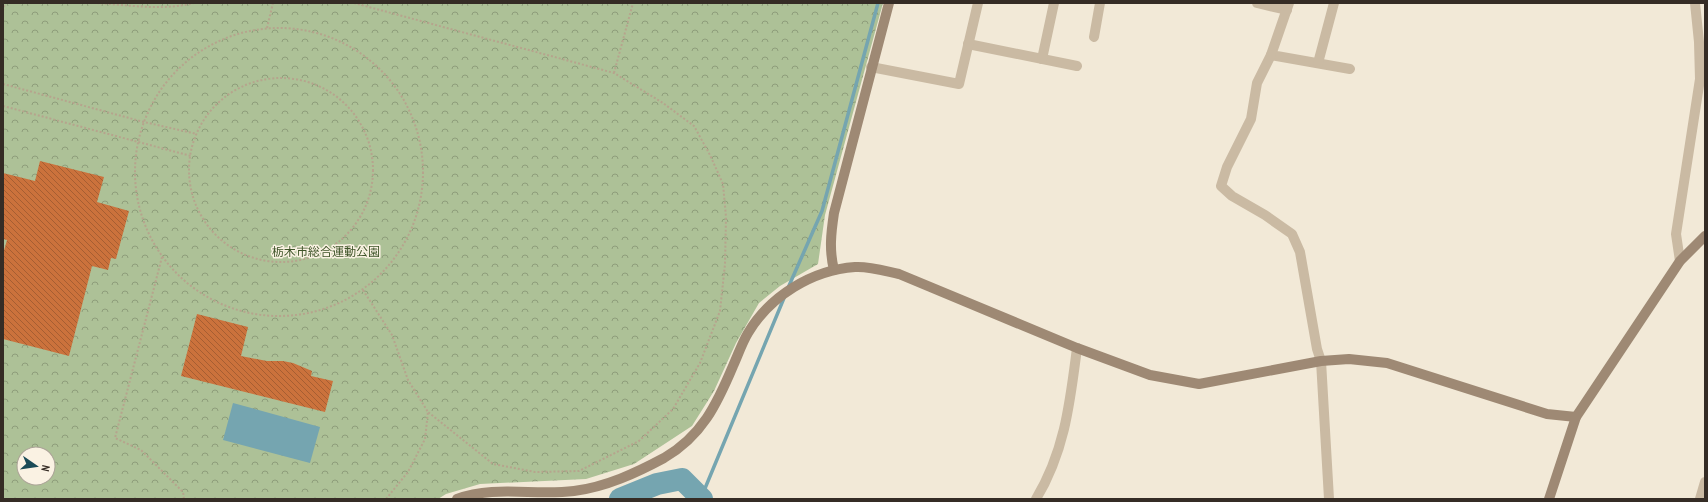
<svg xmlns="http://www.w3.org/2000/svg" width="1708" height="502" font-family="'PT Sans Narrow','Noto Sans JP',sans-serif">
	<defs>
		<pattern id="forest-crowns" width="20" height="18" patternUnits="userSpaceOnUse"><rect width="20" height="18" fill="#adc197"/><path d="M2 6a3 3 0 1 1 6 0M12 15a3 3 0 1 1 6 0" fill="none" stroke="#8e9d7b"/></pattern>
		<pattern id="building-back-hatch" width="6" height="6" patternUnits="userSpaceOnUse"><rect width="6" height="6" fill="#cb723c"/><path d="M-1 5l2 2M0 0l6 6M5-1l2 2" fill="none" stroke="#a65e32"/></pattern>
	</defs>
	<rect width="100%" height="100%" fill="#f2e9d7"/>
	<path fill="url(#forest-crowns)" fill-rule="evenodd" d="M 3,3 L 883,3 L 825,215 L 818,264 L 780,286 L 759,303 L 736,343 L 714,391 L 692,426 L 634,464 L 586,479 L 480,484 L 446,494 L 438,499 L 3,499 ZM 24,454 L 48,454 L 48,478 L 24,478 Z"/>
	<polygon fill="#75a5b0" points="233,403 320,427 310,463 223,440"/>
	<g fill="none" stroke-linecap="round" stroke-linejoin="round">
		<g stroke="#75a5b0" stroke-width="3.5">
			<polyline points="788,288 822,211 878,3"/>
			<polyline points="701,498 784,298"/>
		</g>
		<polyline stroke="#75a5b0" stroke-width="22" points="620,499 657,484 682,479 702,499"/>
	</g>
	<g fill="url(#building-back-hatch)">
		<polygon points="40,161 104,177 97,202 129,211 116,259 111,258 108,270 92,266 69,356 3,339 3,254 7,240 3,239 3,173 35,181"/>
		<polygon points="197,314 248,327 241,356 267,361 283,361 293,363 312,371 311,376 333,381 325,412 181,376"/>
	</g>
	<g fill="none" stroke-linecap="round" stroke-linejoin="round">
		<g stroke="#b6a48d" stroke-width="2" stroke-dasharray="2 2" stroke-linecap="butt">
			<path d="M 97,3 C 128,5 163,11 194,3"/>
			<polyline points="354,3 614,73 663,103 694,126 710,155 723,184 726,217 725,264 720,311 700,363 673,409 639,441 579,471 535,472 493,464 428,412"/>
			<polyline points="3,11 5,3"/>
			<circle cx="279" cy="172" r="144"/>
			<polyline points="267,28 273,3"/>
			<polyline points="614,73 633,3"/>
			<circle cx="281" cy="170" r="92"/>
			<polyline points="3,84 144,122 197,134"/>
			<polyline points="3,106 191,156"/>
			<polyline points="162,257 115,438 141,450 183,492 184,499"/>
			<polyline points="363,290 392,335 408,380 428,412 425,439 408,472 386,499"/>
		</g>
		<g stroke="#cabaa3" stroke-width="10">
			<polyline points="1257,3 1287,10"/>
			<polyline points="1289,3 1271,55 1350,69"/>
			<polyline points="1094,37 1100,3"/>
			<polyline points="968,44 1077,66"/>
			<polyline points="1271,55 1257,83 1251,119 1227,167 1221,186 1232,196 1265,215 1292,234 1300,252 1317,349 1321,361 1329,499"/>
			<polyline points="1042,59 1054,3"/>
			<polyline points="1318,63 1334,3"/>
			<polyline points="871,67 959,84 978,3"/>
			<polyline points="1680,261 1676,234 1700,79 1699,42 1695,3"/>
			<path d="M 1036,499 C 1065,451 1070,402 1077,348"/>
			<polyline points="1700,499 1705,482"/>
		</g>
		<g stroke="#9e8974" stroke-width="10">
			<path d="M 834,270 C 829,250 831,233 834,213 L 889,3"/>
			<path d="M 457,499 C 494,485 535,496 574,491 C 606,487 636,473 664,458 C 702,436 717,404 733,366 C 738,355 742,343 748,333 C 770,296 812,270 855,267 C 869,266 885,271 899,274 L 1077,348 L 1150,375 L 1199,384 L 1321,361 L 1349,359 L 1387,363 L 1547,414 L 1576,417"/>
			<polyline points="1549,499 1576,417 1680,261 1705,236"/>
		</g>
	</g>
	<g text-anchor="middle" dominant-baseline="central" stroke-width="3" stroke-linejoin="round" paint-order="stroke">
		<g font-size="12" fill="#3e5428" stroke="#faf2e3">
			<text x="326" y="251">栃木市総合運動公園</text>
		</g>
	</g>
	<rect width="1708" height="502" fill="none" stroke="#352c25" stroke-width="8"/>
	<g transform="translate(36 466) rotate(103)"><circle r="19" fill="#faf2e3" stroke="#aba397"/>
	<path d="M0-3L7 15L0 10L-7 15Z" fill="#1a4b57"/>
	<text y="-6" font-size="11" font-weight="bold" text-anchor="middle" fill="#352c25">N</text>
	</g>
</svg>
